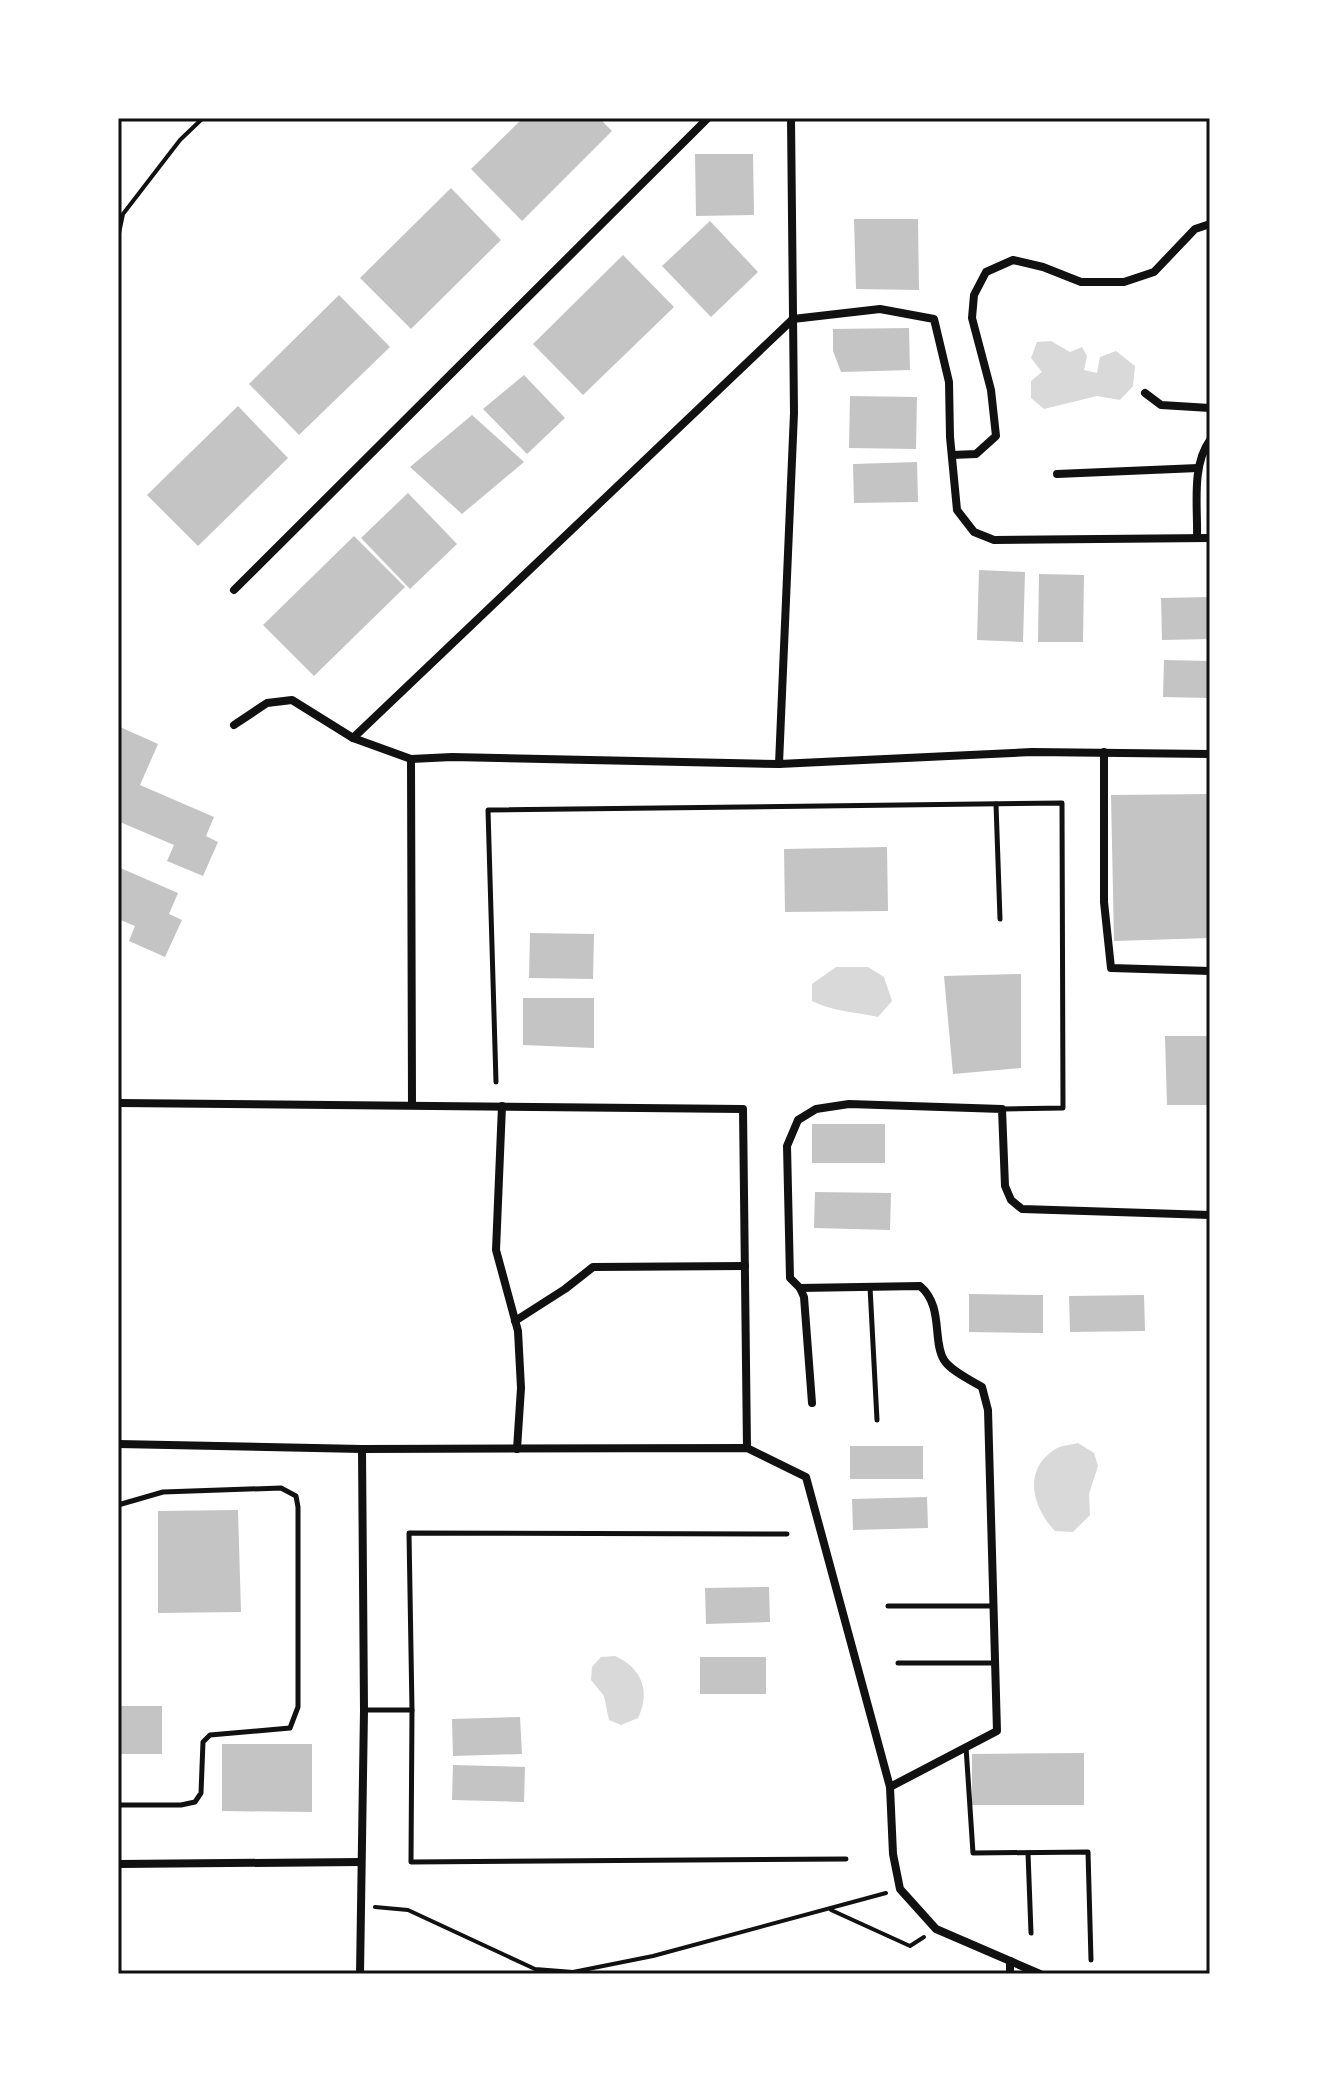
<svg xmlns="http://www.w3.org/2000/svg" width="1328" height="2092" font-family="Poppins,sans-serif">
	<rect width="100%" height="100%" fill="#fff"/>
	<g fill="#d9d9d9">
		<polygon points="1051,341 1070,352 1082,347 1087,356 1084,370 1097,373 1100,357 1116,351 1135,366 1133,386 1120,400 1097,396 1044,409 1031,398 1031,381 1042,372 1031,358 1037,342"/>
		<path d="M 836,967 L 868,967 L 884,977 L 892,1001 L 878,1017 C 856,1012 831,1011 812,1001 L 812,984 Z"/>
		<path d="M 1078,1443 L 1094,1453 L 1098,1466 L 1089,1494 L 1090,1515 L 1073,1532 L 1055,1531 C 1033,1508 1022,1471 1054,1450 C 1061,1445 1071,1445 1078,1443 Z"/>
		<path d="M 615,1656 C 642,1668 651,1692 638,1718 L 621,1725 L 609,1720 L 604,1696 L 591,1680 L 592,1667 L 601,1657 Z"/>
	</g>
	<g fill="#c4c4c4">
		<polygon points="523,118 599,118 612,131 522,221 471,169"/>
		<polygon points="695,154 753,154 754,215 696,216"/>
		<polygon points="451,188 501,240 411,329 360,278"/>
		<polygon points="854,219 918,219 919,290 856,289"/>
		<polygon points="710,221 758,272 711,317 662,266"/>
		<polygon points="623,255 674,307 583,395 533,344"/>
		<polygon points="339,295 390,347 299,435 249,384"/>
		<polygon points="909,328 910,370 841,372 833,351 833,329"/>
		<polygon points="524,375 565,418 527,454 483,409"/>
		<polygon points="850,396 917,397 916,449 849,448"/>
		<polygon points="238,406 288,458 198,546 147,495"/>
		<polygon points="472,415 524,462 462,514 410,467"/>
		<polygon points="917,462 918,502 854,503 853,464"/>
		<polygon points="408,493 457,544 410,589 361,538"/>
		<polygon points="354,536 405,587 314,676 263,625"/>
		<polygon points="979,570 1025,572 1023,642 977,640"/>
		<polygon points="1039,574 1084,575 1083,642 1038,642"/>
		<polygon points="1210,597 1210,639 1162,640 1161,598"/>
		<polygon points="1164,660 1210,661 1210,698 1163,697"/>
		<polygon points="118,726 158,744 140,785 214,817 206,836 218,842 203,876 167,861 174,845 120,822 118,826"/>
		<polygon points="1210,794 1210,938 1114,941 1111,795"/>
		<polygon points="887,847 888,911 785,912 784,849"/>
		<polygon points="118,867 178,893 169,914 182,920 165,957 129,941 135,926 118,919"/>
		<polygon points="530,933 594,934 593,979 529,978"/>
		<polygon points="1021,974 1021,1068 953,1074 944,976"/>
		<polygon points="523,998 594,998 594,1048 523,1045"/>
		<polygon points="1165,1036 1210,1036 1210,1105 1167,1105"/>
		<rect x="812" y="1124" width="73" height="39"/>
		<polygon points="815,1192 891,1193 890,1230 814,1228"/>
		<polygon points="969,1294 1043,1295 1043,1333 969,1332"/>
		<polygon points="1144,1295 1145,1331 1070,1332 1069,1296"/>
		<rect x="850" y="1446" width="73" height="33"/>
		<polygon points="927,1497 928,1528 853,1530 852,1499"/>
		<polygon points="238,1510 241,1612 158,1613 158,1511"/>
		<polygon points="769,1587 770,1622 706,1624 705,1588"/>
		<rect x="700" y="1657" width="66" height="37"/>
		<rect x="118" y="1706" width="44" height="48"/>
		<polygon points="520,1717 522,1754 453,1756 452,1719"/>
		<polygon points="222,1744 312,1744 312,1812 222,1811"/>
		<polygon points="1084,1753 1084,1805 972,1805 972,1754"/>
		<polygon points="453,1765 525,1767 524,1802 452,1800"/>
	</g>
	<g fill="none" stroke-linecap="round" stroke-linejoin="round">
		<g stroke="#111" stroke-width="4">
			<polyline points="118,238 123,214 180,140 203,118"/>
			<polyline points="375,1907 408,1910 535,1969 573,1972 653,1956 886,1893"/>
			<polyline points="831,1910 910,1946 924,1937"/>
		</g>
		<g stroke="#111" stroke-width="5">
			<polyline points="996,804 1000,919"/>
			<polyline points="496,1082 488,810 1062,803 1063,1108 1003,1109"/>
			<polyline points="870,1287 877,1420"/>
			<polyline points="118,1505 163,1492 281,1488 296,1496 298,1507 298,1707 290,1728 210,1735 203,1742 201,1793 195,1802 181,1805 118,1805"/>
			<polyline points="888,1606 993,1606"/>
			<polyline points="898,1663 995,1663"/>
			<polyline points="365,1710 412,1710 409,1533 787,1534"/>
			<polyline points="412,1710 411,1862 846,1859"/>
			<polyline points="966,1747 973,1853 1088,1852 1091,1960"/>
			<polyline points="1028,1853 1031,1933"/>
		</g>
		<g stroke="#111" stroke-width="8">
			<polyline points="1145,393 1161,405 1210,408"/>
			<polyline points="952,455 976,454 996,436 991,390 972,318 974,295 986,272 1013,260 1043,267 1081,282 1124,282 1154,272 1195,229 1210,224"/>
			<polyline points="1057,474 1198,468"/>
			<path d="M 1197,538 C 1198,508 1191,466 1210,440"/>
			<polyline points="234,590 708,118"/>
			<polyline points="234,725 267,703 292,700 353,738 411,759 452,757 779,764 1032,752 1210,754"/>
			<polyline points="353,738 793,319 880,309 934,319 949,382 950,437 957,510 974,532 994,540 1210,538"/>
			<polyline points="1104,752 1104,902 1111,968 1210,971"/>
			<polyline points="411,759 412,1105"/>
			<polyline points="779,764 794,413 791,118"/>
			<polyline points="118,1103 743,1109 747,1448"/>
			<polyline points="502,1106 496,1250 518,1331 521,1388 517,1449"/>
			<path d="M 800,1288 L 920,1286 C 944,1306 932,1341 944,1360 C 951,1371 970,1380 982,1387 L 988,1410 L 997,1731 L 890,1787"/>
			<polyline points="515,1321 565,1289 593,1267 745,1266"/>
			<polyline points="812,1403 804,1297 800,1288 790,1278 787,1146 798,1120 816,1109 849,1104 1002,1109 1005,1186 1011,1200 1022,1209 1210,1215"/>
			<polyline points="118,1444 362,1449 747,1448 806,1477 890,1787 893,1854 900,1889 936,1929 1040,1974"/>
			<polyline points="118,1864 361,1862"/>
			<polyline points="1010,1961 1010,1974"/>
			<polyline points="360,1974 364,1710 362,1449"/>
		</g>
	</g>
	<rect width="1328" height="2092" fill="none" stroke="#ffffff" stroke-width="240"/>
	<rect x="120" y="120" width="1088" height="1852" fill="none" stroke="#111" stroke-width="3"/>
</svg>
